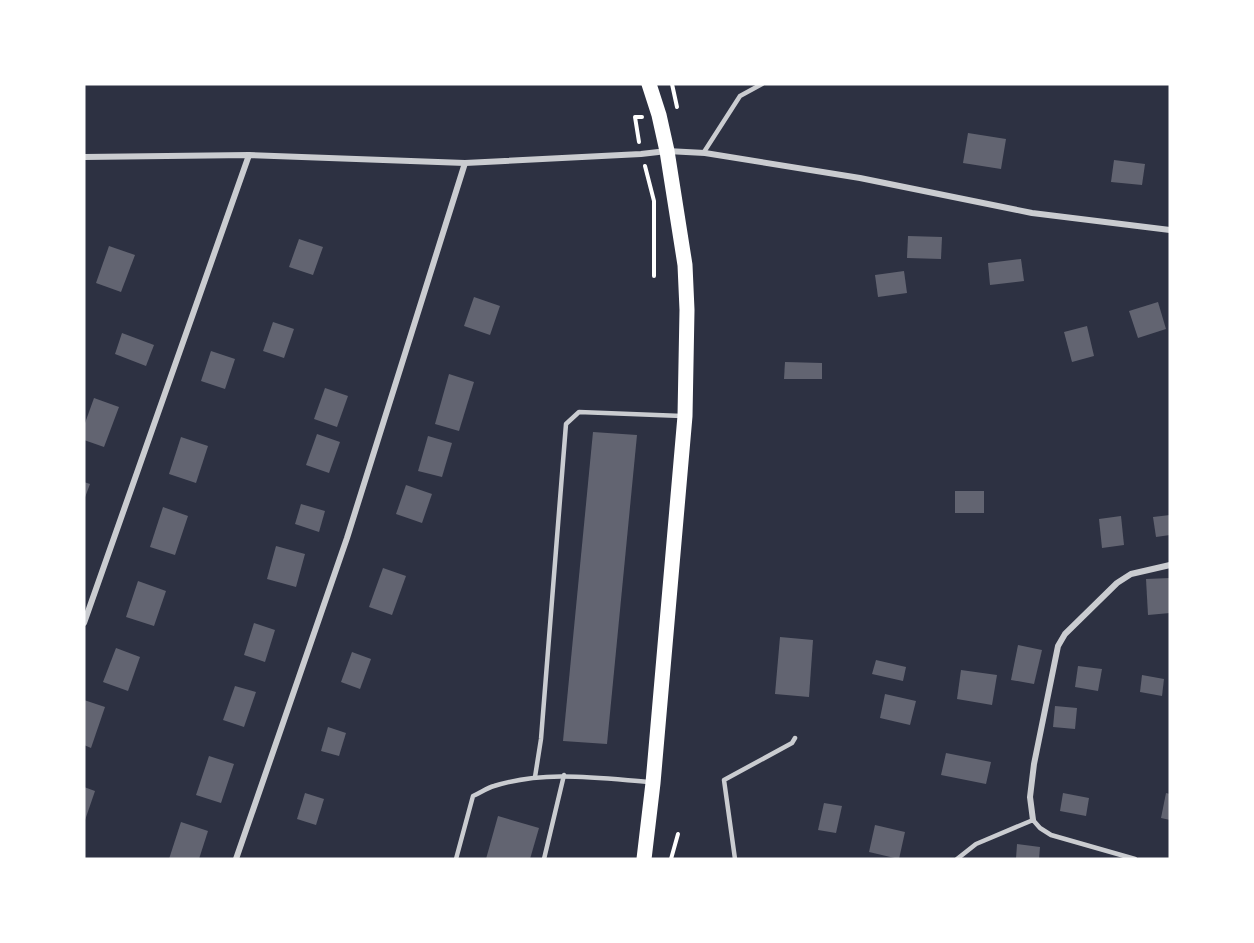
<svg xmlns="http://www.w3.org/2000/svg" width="1254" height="943" font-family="Inter,sans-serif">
	<rect width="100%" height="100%" fill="#2d3142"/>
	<g fill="#626471">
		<polygon points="968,133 1006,139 1001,169 963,163"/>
		<polygon points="1114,160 1145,164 1142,185 1111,182"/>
		<polygon points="908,236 942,237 941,259 907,258"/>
		<polygon points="299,239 323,247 313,275 289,267"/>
		<polygon points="109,246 135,255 121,292 96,283"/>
		<polygon points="1021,259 1024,281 990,285 988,263"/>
		<polygon points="904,271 907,293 878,297 875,275"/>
		<polygon points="474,297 500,306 490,335 464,326"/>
		<polygon points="1158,302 1166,329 1138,338 1129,311"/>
		<polygon points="273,322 294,329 284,358 263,351"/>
		<polygon points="1087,326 1094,356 1072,362 1064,332"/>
		<polygon points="122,333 154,345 146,366 115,354"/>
		<polygon points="211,351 235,359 225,389 201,381"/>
		<polygon points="785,362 822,363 822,379 784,379"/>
		<polygon points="449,374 474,382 459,431 435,424"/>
		<polygon points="325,388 348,396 337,427 314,419"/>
		<polygon points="94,398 119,407 104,447 84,440 84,426"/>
		<polygon points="593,432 637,435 607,744 563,741"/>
		<polygon points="317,434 340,442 329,473 306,465"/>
		<polygon points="428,436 452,443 442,477 418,471"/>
		<polygon points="181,437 208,446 196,483 169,474"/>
		<polygon points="84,482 90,484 84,500"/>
		<polygon points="406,485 432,494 422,523 396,514"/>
		<rect x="955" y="491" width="29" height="22"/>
		<polygon points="301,504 325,511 319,532 295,524"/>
		<polygon points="163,507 188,516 175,555 150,547"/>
		<polygon points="1170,515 1170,535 1156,537 1153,517"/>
		<polygon points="1121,516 1124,545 1102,548 1099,519"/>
		<polygon points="276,546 305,554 296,587 267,579"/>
		<polygon points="383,568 406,576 392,615 369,607"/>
		<polygon points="1170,578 1170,613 1148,615 1146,579"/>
		<polygon points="138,581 166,591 154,626 126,617"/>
		<polygon points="254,623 275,630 265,662 244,655"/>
		<polygon points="780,637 813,640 809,697 775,694"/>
		<polygon points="1018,645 1042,650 1034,684 1011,680"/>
		<polygon points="116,648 140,657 128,691 103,682"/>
		<polygon points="352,652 371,659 360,689 341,682"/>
		<polygon points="876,660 906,667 903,681 872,674"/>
		<polygon points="1078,666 1102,669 1098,691 1075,687"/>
		<polygon points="961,670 997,675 992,705 957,699"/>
		<polygon points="1142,675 1164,679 1162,696 1140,692"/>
		<polygon points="235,686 256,692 244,727 223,720"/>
		<polygon points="885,694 916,701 910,725 880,718"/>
		<polygon points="84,700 105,707 91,748 84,745"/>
		<polygon points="1055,706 1077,708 1075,729 1053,727"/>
		<polygon points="328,727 346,733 339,756 321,751"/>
		<polygon points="946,753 991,762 986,784 941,775"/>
		<polygon points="209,756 234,764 221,803 196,795"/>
		<polygon points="84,787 95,791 84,823"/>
		<polygon points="305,793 324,799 316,825 297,819"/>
		<polygon points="1063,793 1089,798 1086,816 1060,811"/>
		<polygon points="1166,793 1170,794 1170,820 1161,818"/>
		<polygon points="824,803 842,806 836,833 818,830"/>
		<polygon points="498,816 539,828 530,859 486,859"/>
		<polygon points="181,822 208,831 199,859 169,859"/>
		<polygon points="875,825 905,832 899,859 869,852"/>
		<polygon points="1017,844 1040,847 1039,859 1016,859"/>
	</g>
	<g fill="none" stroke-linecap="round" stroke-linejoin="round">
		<g stroke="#fff" stroke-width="4">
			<polyline points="672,84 677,107"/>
			<polyline points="639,142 635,117 642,117"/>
			<polyline points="645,166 654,201 654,276"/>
			<polyline points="671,859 678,834"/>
		</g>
		<g stroke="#caccd0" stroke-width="4.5">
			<polyline points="704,152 740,96 762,84"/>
			<polyline points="535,777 541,739 566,424 579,412 682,416"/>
			<path d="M 456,859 L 473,796 C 480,793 487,788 494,786 C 545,770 598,778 650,782"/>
			<polyline points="544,859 564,775"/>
			<polyline points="735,859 724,780 792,743 795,738"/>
			<polyline points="957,859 976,844 1033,820 1040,828 1051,835 1135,859"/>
		</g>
		<g stroke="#caccd0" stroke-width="6">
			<polyline points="84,157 249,155 465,163 641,154 667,151 705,153 860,178 1032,213 1170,230"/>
			<polyline points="84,623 249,155"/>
			<polyline points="1033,820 1030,797 1034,764 1058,646 1065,634 1117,583 1131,574 1170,565"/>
			<polyline points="236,859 347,538 465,163"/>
		</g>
		<polyline stroke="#fff" stroke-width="15" points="644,859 653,783 685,416 687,310 685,265 667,151 659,115 649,84"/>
	</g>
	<rect width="1254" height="943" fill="none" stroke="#ffffff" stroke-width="171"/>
</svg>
